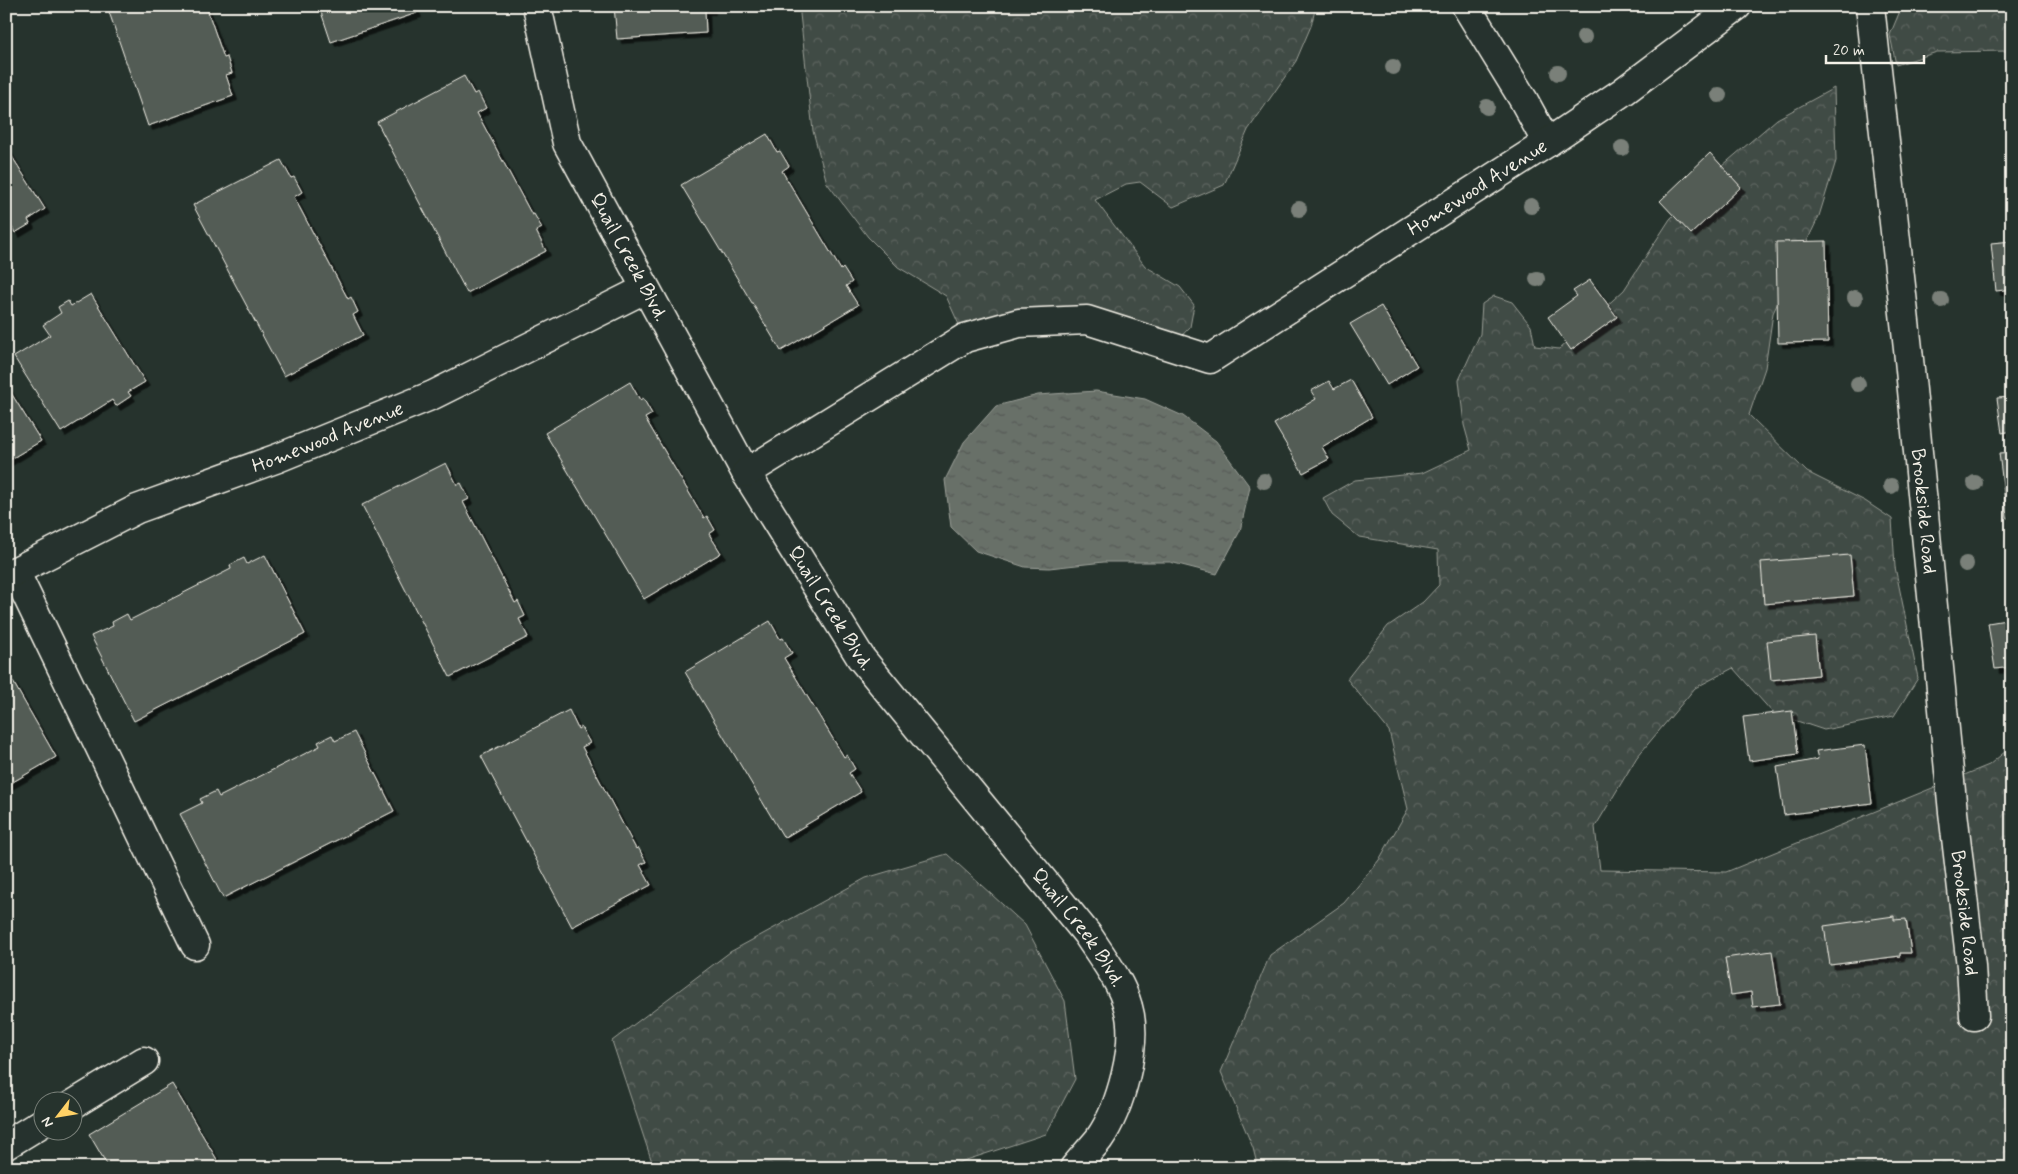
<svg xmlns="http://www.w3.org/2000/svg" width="2018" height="1174" font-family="Mynerve,sans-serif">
	<defs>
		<pattern id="forest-crowns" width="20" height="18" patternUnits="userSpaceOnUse" patternTransform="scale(1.25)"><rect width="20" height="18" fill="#414b45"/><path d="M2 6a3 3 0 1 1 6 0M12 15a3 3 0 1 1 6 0" fill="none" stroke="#5d6560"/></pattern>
		<pattern id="water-ripples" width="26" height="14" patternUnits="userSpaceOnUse" patternTransform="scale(1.25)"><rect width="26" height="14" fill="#676f68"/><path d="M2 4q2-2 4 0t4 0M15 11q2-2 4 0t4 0" fill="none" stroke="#565a55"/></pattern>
		<filter id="shadow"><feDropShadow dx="4.5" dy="4.5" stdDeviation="0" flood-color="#0009"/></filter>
	</defs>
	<rect width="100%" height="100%" fill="#26332d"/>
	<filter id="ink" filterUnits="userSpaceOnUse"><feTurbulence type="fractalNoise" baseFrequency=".02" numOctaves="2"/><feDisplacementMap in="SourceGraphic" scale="10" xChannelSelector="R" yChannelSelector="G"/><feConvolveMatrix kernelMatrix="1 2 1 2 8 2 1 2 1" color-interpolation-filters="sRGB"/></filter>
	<g filter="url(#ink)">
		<g fill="url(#forest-crowns)" stroke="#9a9e96">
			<polygon points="801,6 1316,6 1311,26 1296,61 1248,130 1224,185 1173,207 1140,182 1126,184 1095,200 1145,266 1180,287 1194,305 1190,327 1171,347 1087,320 965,338 946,296 898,267 868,237 827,183 813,131 800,14"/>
			<polygon points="1902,6 2012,6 2012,56 2009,51 1937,52 1896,65 1890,35"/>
			<polygon points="1834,88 1836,161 1819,216 1773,313 1765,368 1749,415 1807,472 1865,501 1892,519 1895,567 1918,678 1894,716 1824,730 1773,713 1733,668 1695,688 1637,757 1595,827 1600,870 1726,872 1989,765 2012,746 2012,1168 1258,1168 1253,1148 1221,1072 1270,955 1344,903 1379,860 1408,809 1389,731 1347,679 1388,626 1423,602 1439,585 1438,550 1359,537 1332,515 1323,498 1355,480 1422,473 1471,450 1464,425 1459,380 1480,334 1482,304 1494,296 1512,302 1531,326 1535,346 1559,349 1624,290 1670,219 1715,172 1777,119"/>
			<polygon points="947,854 1025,925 1065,1001 1075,1079 1046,1134 942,1168 654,1168 612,1041 730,952 866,878"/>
		</g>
		<polygon fill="url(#water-ripples)" stroke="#9fa39b" points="1096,391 1145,399 1183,416 1216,441 1250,487 1240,531 1217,574 1170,562 1104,562 1049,568 1025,567 976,551 951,527 945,480 964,442 996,406 1038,395"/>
		<g fill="#525c55" stroke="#f4f1e8" filter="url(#shadow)">
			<polygon points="107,6 206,6 224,58 227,57 232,73 226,75 233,96 148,126"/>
			<polygon points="319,6 414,6 417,13 331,42"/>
			<polygon points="614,6 711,6 711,10 705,10 706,33 617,39"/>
			<polygon points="464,76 474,94 478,92 486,108 477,113 532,215 534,214 542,228 536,231 546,251 467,293 377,122"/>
			<polygon points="767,134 777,152 780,151 789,166 782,171 841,270 843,268 852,282 846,286 858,305 781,351 681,185"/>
			<polygon points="6,147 45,209 28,220 30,224 15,233 12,227 6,231"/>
			<polygon points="1710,153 1741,187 1691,234 1660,201"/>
			<polygon points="281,160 291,178 294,177 302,192 294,197 348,299 351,297 358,312 353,315 363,335 284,376 193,205"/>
			<polygon points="1826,241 1828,342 1778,343 1776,242"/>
			<polygon points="2012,241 2012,289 1996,291 1991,243"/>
			<polygon points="1590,280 1617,317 1571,350 1548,317 1577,296 1573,291"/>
			<polygon points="91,294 145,382 128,392 131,396 116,406 112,400 61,432 14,357 50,335 43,325 61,313 58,307 68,301 71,306"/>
			<polygon points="1381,306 1417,366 1387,385 1350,324"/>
			<polygon points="1351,380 1372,417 1322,447 1329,459 1303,473 1274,424 1316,399 1311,391 1329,381 1334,389"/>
			<polygon points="630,382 640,400 643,398 652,414 645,418 704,518 707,516 715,530 709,534 721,553 644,599 545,433"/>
			<polygon points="6,385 41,441 6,462"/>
			<polygon points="2012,397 2012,431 2002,433 1997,398"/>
			<polygon points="2012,452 2012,518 2007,518 1999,453"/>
			<polygon points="446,463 457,485 461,483 469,499 463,502 515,603 518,601 525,616 519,619 528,637 450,677 362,505"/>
			<polygon points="265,555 305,634 134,721 91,636 113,626 112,622 127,614 130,620 231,569 230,565 244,558 247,564"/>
			<polygon points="1850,555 1854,596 1764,604 1761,562"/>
			<polygon points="2012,619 2012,667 1995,669 1988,623"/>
			<polygon points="770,621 780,639 783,638 792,653 784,658 844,757 847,755 855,769 849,773 861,792 784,838 685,672"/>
			<polygon points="1815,636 1819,675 1771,680 1767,641"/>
			<polygon points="12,680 56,757 6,786 6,683"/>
			<polygon points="569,710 578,729 581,727 590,743 582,747 636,849 638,847 646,862 640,865 651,885 572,927 481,756"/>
			<polygon points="1792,711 1798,754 1749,761 1743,717"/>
			<polygon points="354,732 394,811 223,898 180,814 202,803 200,799 216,791 219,797 320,746 318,742 332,735 335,741"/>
			<polygon points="1865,745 1872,803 1784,815 1777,767 1818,759 1816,751"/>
			<polygon points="1894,916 1894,920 1906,919 1911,953 1900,953 1900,956 1830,965 1824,926"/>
			<polygon points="1772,951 1780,1004 1753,1007 1751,992 1731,995 1725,958"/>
			<polygon points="172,1084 222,1168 109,1168 89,1134"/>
		</g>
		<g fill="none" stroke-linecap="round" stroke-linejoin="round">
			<defs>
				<g id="minor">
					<path id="s1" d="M 537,6 L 567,143 L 746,473 L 861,658 L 1087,934 C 1102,957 1121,981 1128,1007 C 1139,1044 1120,1109 1099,1139 C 1091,1149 1082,1158 1074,1168"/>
					<polyline points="1466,6 1523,99 1547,143"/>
					<path id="s2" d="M 1870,6 L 1908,349 L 1953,812 L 1971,966 L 1974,1016"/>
					<path id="s3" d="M 746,473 L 965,338 L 1019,323 L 1087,320 L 1210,359 L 1547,143 L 1624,91 L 1737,6"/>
					<polyline points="15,571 195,945"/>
					<path id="s4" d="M 6,576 L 137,509 L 278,458 L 433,395 L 645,289"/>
					<polyline points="72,1105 144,1061"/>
					<polyline points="6,1145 42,1123"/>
				</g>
			</defs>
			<use href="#minor" stroke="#f4f1e8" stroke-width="31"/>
			<use href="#minor" stroke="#26332d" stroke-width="28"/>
		</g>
		<g fill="#7a8079">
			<circle cx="1584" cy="37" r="8"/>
			<circle cx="1393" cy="67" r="8"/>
			<circle cx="1558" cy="73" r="8"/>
			<circle cx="1719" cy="95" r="8"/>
			<circle cx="1487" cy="107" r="8"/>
			<circle cx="1622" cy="148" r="8"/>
			<circle cx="1531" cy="206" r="8"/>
			<circle cx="1299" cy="209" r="8"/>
			<circle cx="1537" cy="279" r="8"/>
			<circle cx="1855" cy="298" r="8"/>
			<circle cx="1941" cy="300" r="8"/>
			<circle cx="1858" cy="384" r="8"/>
			<circle cx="1264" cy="481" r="8"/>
			<circle cx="1975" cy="483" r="8"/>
			<circle cx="1891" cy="486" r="8"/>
			<circle cx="1966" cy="564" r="8"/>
		</g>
	</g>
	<g text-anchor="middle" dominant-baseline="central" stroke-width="4" stroke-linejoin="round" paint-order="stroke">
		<g font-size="20" fill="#f4f1e8" stroke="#26332d">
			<text stroke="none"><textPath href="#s3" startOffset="828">Homewood Avenue</textPath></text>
			<text stroke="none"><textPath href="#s1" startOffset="270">Quail Creek Blvd.</textPath></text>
			<text stroke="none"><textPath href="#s4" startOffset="351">Homewood Avenue</textPath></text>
			<text stroke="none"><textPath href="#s2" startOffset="508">Brookside Road</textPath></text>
			<text stroke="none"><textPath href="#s1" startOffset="675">Quail Creek Blvd.</textPath></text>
			<text stroke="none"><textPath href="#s2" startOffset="912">Brookside Road</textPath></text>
			<text stroke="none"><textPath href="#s1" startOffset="1080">Quail Creek Blvd.</textPath></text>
		</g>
	</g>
	<rect width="2018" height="1174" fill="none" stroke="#26332d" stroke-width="25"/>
	<rect x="12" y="12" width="1993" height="1149" fill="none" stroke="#f4f1e8" stroke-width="2" filter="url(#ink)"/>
	<g transform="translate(58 1116) rotate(239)"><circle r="24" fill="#26332d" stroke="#787f78"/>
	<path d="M0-4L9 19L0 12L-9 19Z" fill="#ffd166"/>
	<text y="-8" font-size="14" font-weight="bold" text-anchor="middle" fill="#f4f1e8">N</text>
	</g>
	<path d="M1826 55v8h98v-8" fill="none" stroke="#f4f1e8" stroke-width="2.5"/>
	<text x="1833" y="55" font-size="15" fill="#f4f1e8" stroke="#26332d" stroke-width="4" paint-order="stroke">20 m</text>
</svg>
